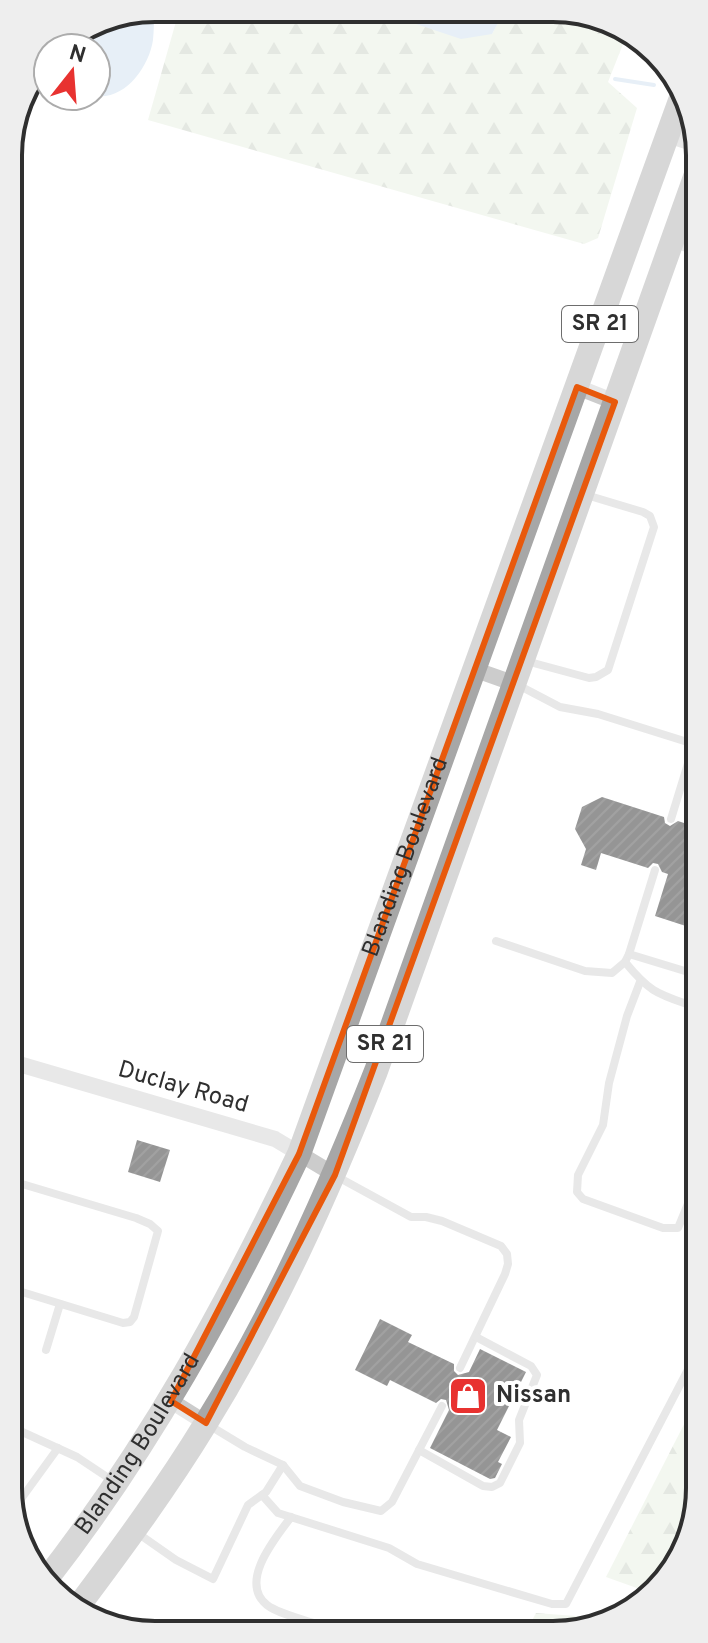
<svg xmlns="http://www.w3.org/2000/svg" width="708" height="1643" font-family="Overpass,sans-serif">
	<defs>
		<pattern id="forest-firs" width="22" height="20" patternUnits="userSpaceOnUse" patternTransform="scale(2)"><rect width="22" height="20" fill="#e4eddd"/><path d="M5 1l3.5 6h-7zM16 11l3.5 6h-7z" fill="#c4ccbe"/></pattern>
		<pattern id="building-hatch" width="6" height="6" patternUnits="userSpaceOnUse" patternTransform="scale(2)"><rect width="6" height="6" fill="#161616"/><path d="M-1 1l2-2M0 6l6-6M5 7l2-2" fill="none" stroke="#303030"/></pattern>
	</defs>
	<rect width="100%" height="100%" fill="#fff"/>
	<g fill="url(#forest-firs)">
		<polygon points="177,8 391,10 410,22 492,34 504,10 527,11 625,39 608,82 637,108 598,238 584,244 148,120 177,18"/>
		<polygon points="699,1395 700,1498 669,1578 648,1592 606,1577"/>
		<polygon points="536,1613 589,1617 595,1628 527,1630"/>
	</g>
	<g fill="#c9dced">
		<path d="M 154,8 C 154,19 154,30 153,40 C 149,67 125,100 96,96 L 96,48 L 55,48 L 58,45 Z"/>
		<polygon points="391,10 475,10 499,21 492,34 461,39 410,22"/>
	</g>
	<g fill="none" stroke-linecap="round" stroke-linejoin="round">
		<polyline stroke="#c9dced" stroke-width="4" points="615,79 654,85"/>
	</g>
	<g fill="url(#building-hatch)">
		<polygon points="602,797 664,817 665,823 670,826 678,821 684,823 687,813 697,817 698,930 655,916 668,874 662,872 658,864 653,863 648,868 601,853 596,870 581,865 586,849 575,829 582,807"/>
		<polygon points="137,1140 170,1150 160,1182 128,1172"/>
		<polygon points="380,1319 412,1335 408,1342 454,1364 454,1371 458,1375 469,1372 480,1349 526,1372 497,1430 511,1437 498,1462 502,1464 495,1478 490,1479 430,1448 449,1410 446,1400 441,1399 436,1403 390,1380 387,1386 355,1370"/>
	</g>
	<g fill="none" stroke-linecap="round" stroke-linejoin="round">
		<g stroke="#ccc" stroke-width="8">
			<polyline points="672,243 695,251"/>
			<polyline points="526,661 589,678 596,677 608,670 654,527 650,516 643,512 583,494"/>
			<polyline points="518,685 560,707 598,714 697,745"/>
			<polyline points="671,819 694,744"/>
			<polyline points="496,941 585,971 612,973 625,962 629,954 655,870"/>
			<polyline points="629,954 698,975"/>
			<path d="M 625,962 C 652,995 659,994 698,1008"/>
			<polyline points="640,982 627,1016 609,1083 603,1125 578,1175 577,1192 583,1199 663,1228 678,1228 699,1177"/>
			<polyline points="336,1176 411,1217 426,1217 442,1221 501,1246 507,1254 508,1264 505,1274 460,1368"/>
			<polyline points="12,1181 136,1218 150,1224 158,1231 134,1317 130,1322 123,1323 22,1292 12,1292"/>
			<polyline points="46,1350 60,1304"/>
			<polyline points="207,1424 245,1447 283,1465 300,1486 343,1502 381,1511 392,1502 442,1406"/>
			<polyline points="13,1439 18,1430 77,1457 113,1481"/>
			<polyline points="419,1450 483,1486 492,1487 500,1483 520,1443 519,1420 537,1375 531,1366 476,1337"/>
			<polyline points="262,1495 278,1513 389,1548 417,1564 552,1604 566,1604 695,1356 699,1344"/>
			<polyline points="13,1510 58,1448"/>
			<path d="M 291,1517 C 276,1537 238,1582 267,1605 C 280,1615 310,1621 326,1627"/>
			<polyline points="136,1532 176,1560 213,1579 248,1505 266,1492 283,1465"/>
		</g>
		<g stroke="#ccc" stroke-width="16">
			<polyline points="667,135 695,144"/>
			<polyline points="577,387 615,402"/>
			<polyline points="476,670 513,683"/>
			<polyline points="12,1062 275,1139 335,1175"/>
			<polyline points="171,1401 206,1423"/>
		</g>
		<g stroke="#a7a7a7" stroke-width="24">
			<path id="s1" d="M 46,1580 C 150,1446 227,1306 299,1154 L 682,95"/>
			<path d="M 77,1608 C 122,1548 167,1487 206,1423 C 275,1311 328,1193 376,1071 L 695,177"/>
		</g>
	</g>
	<path d="M0 0H708V1643H0ZM 577,387 L 615,402 L 335,1175 L 206,1423 L 171,1401 L 299,1154 Z" fill="#fff" fill-opacity=".55" fill-rule="evenodd"/>
	<path fill="none" stroke="#e8590c" stroke-width="6" stroke-linejoin="round" d="M 577,387 L 615,402 L 335,1175 L 206,1423 L 171,1401 L 299,1154 Z"/>
	<defs>
		<symbol id="shop-square" viewBox="-11 -11 22 22"><rect x="-9" y="-9" width="18" height="18" rx="4" fill="#e83230" stroke="#fff"/><path d="M-5-2.5h2.3a2.7 3.5 0 0 1 5.4 0H5L5.5 6h-11ZM-1.5-2.5h3a1.5 2.3 0 0 0-3 0Z" fill="#fff"/></symbol>
	</defs>
	<g fill-rule="evenodd">
		<use href="#shop-square" x="446" y="1374" width="44" height="44"/>
	</g>
	<g text-anchor="middle" dominant-baseline="central" stroke-width="8" stroke-linejoin="round" paint-order="stroke">
		<g fill="#fff" stroke="#6d6d6d" stroke-width="2">
			<rect x="562" y="306" width="76" height="36" rx="6"/>
			<rect x="347" y="1026" width="76" height="36" rx="6"/>
		</g>
		<g font-size="22" font-weight="bold" fill="#2f2f2f">
			<text x="600" y="324">SR 21</text>
			<text x="385" y="1044">SR 21</text>
		</g>
		<g font-size="24" fill="#2f2f2f" stroke="#fff">
			<text stroke="none"><textPath href="#s1" startOffset="812">Blanding Boulevard</textPath></text>
			<text transform="translate(183 1088) rotate(16)">Duclay Road</text>
			<text stroke="none"><textPath href="#s1" startOffset="164">Blanding Boulevard</textPath></text>
		</g>
		<g font-size="24" font-weight="bold" fill="#2f2f2f" stroke="#fff" text-anchor="start">
			<text x="496" y="1396">Nissan</text>
		</g>
	</g>
	<path d="M0 0H708V1643H0ZM155 22H553A133 133 0 0 1 686 155V1488A133 133 0 0 1 553 1621H155A133 133 0 0 1 22 1488V155A133 133 0 0 1 155 22Z" fill="#eee" fill-rule="evenodd"/>
	<path fill="none" stroke="#2f2f2f" stroke-width="4" d="M155 22H553A133 133 0 0 1 686 155V1488A133 133 0 0 1 553 1621H155A133 133 0 0 1 22 1488V155A133 133 0 0 1 155 22Z"/>
	<g transform="translate(72 72) rotate(17)"><circle r="38" fill="#ffffff" stroke="#acacac" stroke-width="2"/>
	<path d="M0-6L14 30L0 20L-14 30Z" fill="#e83230"/>
	<text y="-12" font-size="22" font-weight="bold" text-anchor="middle" fill="#2f2f2f">N</text>
	</g>
</svg>
